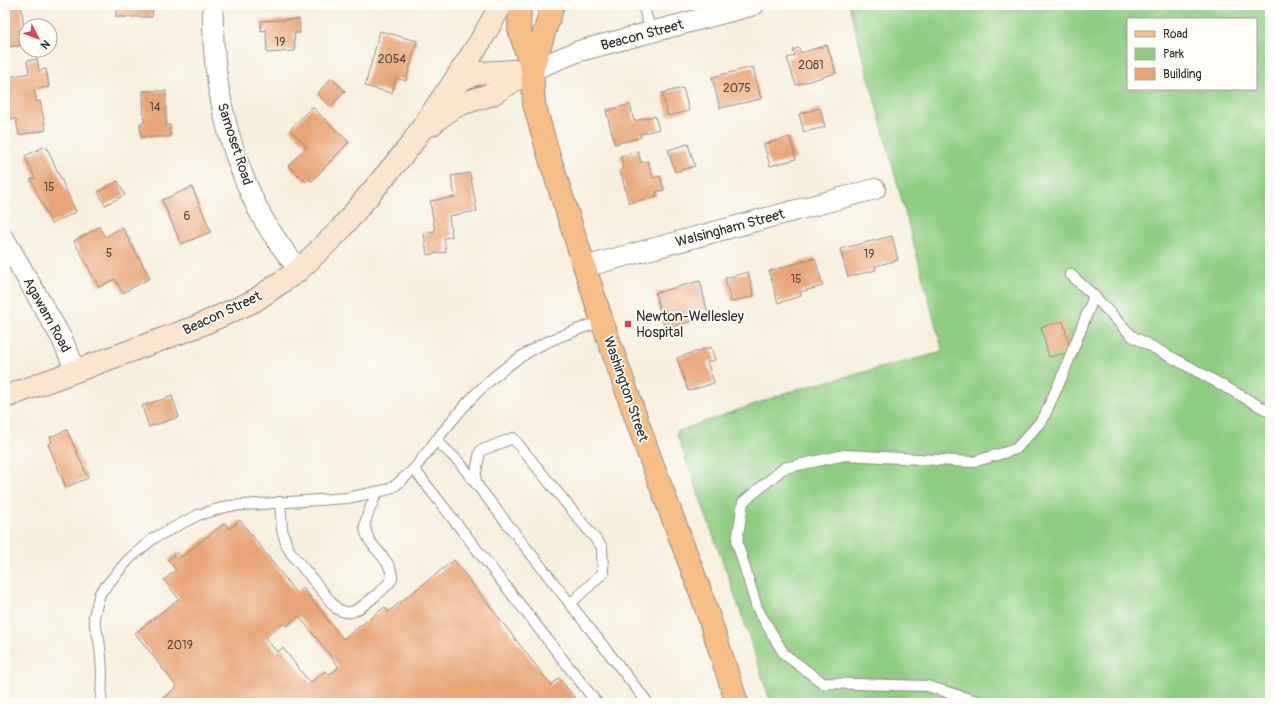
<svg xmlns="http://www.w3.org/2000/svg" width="1275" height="708" font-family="Pangolin,sans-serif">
	<rect width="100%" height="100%" fill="#fdfcf7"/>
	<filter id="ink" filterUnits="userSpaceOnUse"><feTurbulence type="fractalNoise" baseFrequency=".025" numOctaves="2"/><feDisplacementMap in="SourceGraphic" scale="8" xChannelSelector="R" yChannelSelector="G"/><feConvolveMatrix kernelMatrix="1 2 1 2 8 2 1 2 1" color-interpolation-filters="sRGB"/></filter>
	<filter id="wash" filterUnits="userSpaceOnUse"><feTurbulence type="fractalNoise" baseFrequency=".012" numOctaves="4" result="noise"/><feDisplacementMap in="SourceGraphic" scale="16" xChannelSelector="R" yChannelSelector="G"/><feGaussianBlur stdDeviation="0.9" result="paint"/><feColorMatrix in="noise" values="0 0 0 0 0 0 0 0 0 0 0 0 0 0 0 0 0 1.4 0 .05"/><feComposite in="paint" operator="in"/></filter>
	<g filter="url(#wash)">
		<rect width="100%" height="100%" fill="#f7efde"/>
		<path fill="#8fcd83" stroke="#5d7c57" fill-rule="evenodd" d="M 849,5 L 1270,5 L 1270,703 L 771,703 L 738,604 L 676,432 L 798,389 L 943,352 ZM 1128,19 L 1256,19 L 1256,89 L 1128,89 Z"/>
		<g id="blocks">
			<g fill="#e9a578" fill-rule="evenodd">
				<polygon points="5,5 21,5 26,45 5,47"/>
				<polygon points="116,5 153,5 152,17 116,17"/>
				<polygon points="299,19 300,33 294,33 295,51 267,53 266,30 261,31 261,21"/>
				<polygon points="380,31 417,41 406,81 396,78 392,93 365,86"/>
				<polygon points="827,45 836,73 796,85 787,58 795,56 793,50 799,48 801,53"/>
				<polygon points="37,59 39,71 46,69 49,87 34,90 37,102 40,101 46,130 19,135 16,119 6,120 5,78 29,73 27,61"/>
				<polygon points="753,67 761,99 720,108 712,77"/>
				<polygon points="331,78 345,91 331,107 317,94"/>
				<polygon points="683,88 689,111 668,116 662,93"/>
				<polygon points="143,91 166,91 166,125 170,125 170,137 141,137 140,123 144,123"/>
				<polygon points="630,104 634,121 655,116 659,129 640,134 641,137 615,144 606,111"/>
				<polygon points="312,107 349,142 312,181 309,178 306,182 288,166 307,146 290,130"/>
				<polygon points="820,108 825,127 804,132 799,114"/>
				<polygon points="790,137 796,159 770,166 764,144"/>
				<polygon points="688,144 695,166 675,172 668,150"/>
				<polygon points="46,146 76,212 51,224 31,179 35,178 25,156"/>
				<polygon points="638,151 641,163 648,161 653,178 660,176 664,190 656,192 657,196 629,203 620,170 624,169 620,156"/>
				<polygon points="470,173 477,211 449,216 452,237 444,238 446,252 427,255 424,233 435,231 430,201 455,197 451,176"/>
				<polygon points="118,181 125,195 105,205 98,192"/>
				<polygon points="192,187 211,232 181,244 162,200"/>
				<polygon points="99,227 105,237 122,227 150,278 123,293 115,279 99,287 74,241"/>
				<polygon points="892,236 898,260 875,266 876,270 848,277 840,249"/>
				<polygon points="815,258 823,286 800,292 801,296 778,303 769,271"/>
				<polygon points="748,272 754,296 731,302 725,278"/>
				<polygon points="700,281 708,314 692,318 693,321 665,329 655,293"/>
				<polygon points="1063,321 1071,352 1049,357 1041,327"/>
				<polygon points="711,347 715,360 707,362 714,383 688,391 677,358"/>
				<polygon points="172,396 179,417 149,427 142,406"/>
				<polygon points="67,430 88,478 66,487 48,444 52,442 50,437"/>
				<path d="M 240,520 L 296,593 L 303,588 L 343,639 L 385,607 L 388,612 L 454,560 L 551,685 L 559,678 L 579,703 L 157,703 L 177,687 L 135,633 L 179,599 L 164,580 L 176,570 L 168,560 L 177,552 L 181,557 L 225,523 L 229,529 ZM 299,616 L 339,667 L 329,675 L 325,671 L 310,683 L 283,648 L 277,652 L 265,638 L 284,623 L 286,626 Z"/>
			</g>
		</g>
	</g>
	<g filter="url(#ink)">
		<use href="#blocks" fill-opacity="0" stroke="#918d84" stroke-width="1"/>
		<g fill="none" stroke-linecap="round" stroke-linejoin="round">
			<defs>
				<g id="service">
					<polyline points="643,5 651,32"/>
					<polyline points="1070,274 1094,296 1132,336 1186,365 1270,412"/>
					<polyline points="436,440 459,462 648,703"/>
					<polyline points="414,469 597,703"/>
					<polyline points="477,484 475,478 480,451 513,438 602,547 603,573 570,604"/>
					<path d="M 280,502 L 282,530 L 287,546 L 291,553 L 336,608 C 341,611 345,613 351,612 C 360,610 387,587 392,579 C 393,558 366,547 365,527 C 364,518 374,501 377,492"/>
					<path d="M 101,703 L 102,673 L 101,657 L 99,639 L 95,626 L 94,616 L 100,593 L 129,559 L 154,538 L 198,515 L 229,506 L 347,498 L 386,490 L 396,485 L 414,469 C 452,420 481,378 537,347 C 557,336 580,329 602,321"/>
					<polyline points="983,703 927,686 823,683 784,654 757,608 737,542 743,502 784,468 845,455 973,462 1016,449 1043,419 1064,372 1094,296"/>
				</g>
				<g id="minor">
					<path d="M 213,5 C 211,73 225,139 254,201 C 265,226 282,248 299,270"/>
					<polyline points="532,70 579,51 754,5"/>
					<polyline points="5,240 62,339 76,371"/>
					<polyline points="584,267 875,189"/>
				</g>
				<g id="secondary">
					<polyline points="451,86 480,42 501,5"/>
					<polyline points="431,125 441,116 458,105 492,94 530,71"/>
					<polyline points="5,397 198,326 254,301 299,270 338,232 410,146 445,94 453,86 464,78 479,73 532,70"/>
				</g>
				<g id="primary">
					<polyline points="520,5 519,29 532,70 534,104 550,159 602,321 648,452 702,596 737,703"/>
					<polyline points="532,70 553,5"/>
				</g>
			</defs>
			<use href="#service" stroke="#918d84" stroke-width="12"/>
			<use href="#minor" stroke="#918d84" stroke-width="22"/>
			<use href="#secondary" stroke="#918d84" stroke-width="24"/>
			<use href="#primary" stroke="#918d84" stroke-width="24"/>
			<use href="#service" stroke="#fff" stroke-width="10"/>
			<use href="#minor" stroke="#fff" stroke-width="20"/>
			<use href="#secondary" stroke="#fce5cf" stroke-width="22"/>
			<use href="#primary" stroke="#f7be88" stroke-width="22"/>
		</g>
	</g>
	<rect fill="#d1495b" stroke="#fdfcf7" stroke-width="1.5" x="624" y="320" width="8" height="8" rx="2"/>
	<g text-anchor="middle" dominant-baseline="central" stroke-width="3.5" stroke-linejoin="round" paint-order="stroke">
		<g font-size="12" fill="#5a4a3e">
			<text x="280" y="42">19</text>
			<text x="392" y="59">2054</text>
			<text x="811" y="65">2081</text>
			<text x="737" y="88">2075</text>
			<text x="155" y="107">14</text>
			<text x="49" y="187">15</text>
			<text x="187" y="216">6</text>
			<text x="109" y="253">5</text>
			<text x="869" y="254">19</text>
			<text x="796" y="279">15</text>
			<text x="180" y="645">2019</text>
		</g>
		<g font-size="14" fill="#2b2b2b" stroke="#fdfcf7">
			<text transform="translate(642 35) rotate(-15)">Beacon Street</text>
			<text transform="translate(235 144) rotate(72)">Samoset Road</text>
			<text transform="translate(730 228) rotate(-15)">Walsingham Street</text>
			<text transform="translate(222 313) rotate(-25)">Beacon Street</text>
			<text transform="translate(47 315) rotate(61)">Agawam Road</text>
			<text transform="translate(626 389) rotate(71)">Washington Street</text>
		</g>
		<g font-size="14" fill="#2b2b2b" stroke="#fdfcf7" text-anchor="start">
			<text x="636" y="316">Newton-Wellesley<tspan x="636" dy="16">Hospital</tspan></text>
		</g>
	</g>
	<rect width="1275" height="708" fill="none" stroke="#fdfcf7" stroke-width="20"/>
	<rect x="1127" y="18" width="130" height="72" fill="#fdfcf7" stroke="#a9a8a5"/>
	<rect x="1135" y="31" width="20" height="6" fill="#f7be88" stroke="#a9a8a5"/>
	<text x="1163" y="38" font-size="12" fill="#2b2b2b">Road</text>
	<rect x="1135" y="48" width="20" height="12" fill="#8fcd83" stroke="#a9a8a5"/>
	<text x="1163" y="58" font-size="12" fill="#2b2b2b">Park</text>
	<rect x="1135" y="68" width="20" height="12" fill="#e9a578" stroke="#a9a8a5"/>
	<text x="1163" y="78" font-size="12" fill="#2b2b2b">Building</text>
	<g transform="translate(38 38) rotate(132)"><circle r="19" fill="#fdfcf7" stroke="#a9a8a5"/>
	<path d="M0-3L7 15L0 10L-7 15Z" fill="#d1495b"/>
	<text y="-6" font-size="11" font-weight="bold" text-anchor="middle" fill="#2b2b2b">N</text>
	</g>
</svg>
